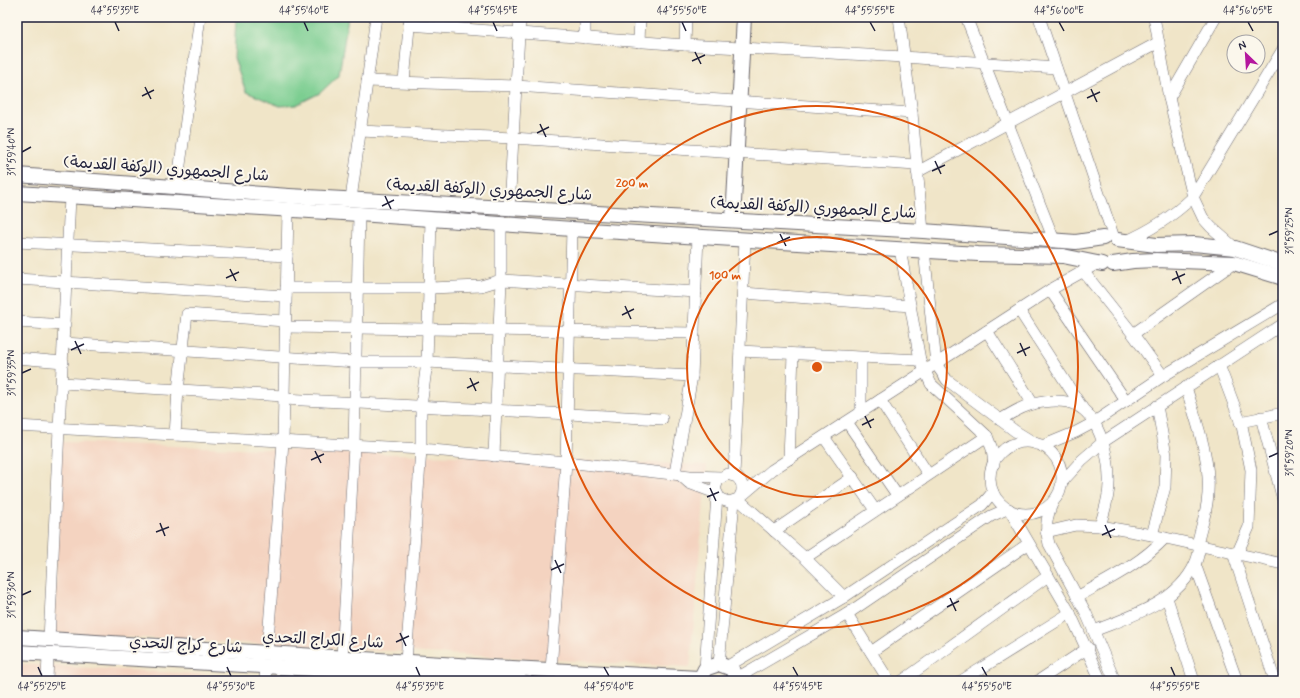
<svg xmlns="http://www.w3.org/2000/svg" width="1300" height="698" font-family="Mynerve,'Playpen Sans Arabic',sans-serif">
	<rect width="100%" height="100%" fill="#fbf7ec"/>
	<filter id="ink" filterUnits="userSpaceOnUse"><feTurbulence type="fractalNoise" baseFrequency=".025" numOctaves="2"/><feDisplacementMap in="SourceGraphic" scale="8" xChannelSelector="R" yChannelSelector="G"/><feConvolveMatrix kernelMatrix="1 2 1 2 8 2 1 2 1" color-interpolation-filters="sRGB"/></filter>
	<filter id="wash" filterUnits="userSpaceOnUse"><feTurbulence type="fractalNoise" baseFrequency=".012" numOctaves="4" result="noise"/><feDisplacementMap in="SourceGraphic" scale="16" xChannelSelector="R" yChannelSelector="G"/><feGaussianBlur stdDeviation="0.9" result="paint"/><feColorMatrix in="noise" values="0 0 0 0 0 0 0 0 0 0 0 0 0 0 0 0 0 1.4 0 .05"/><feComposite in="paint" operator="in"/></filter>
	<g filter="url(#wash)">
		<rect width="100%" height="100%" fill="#f0e5c8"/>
		<g fill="#f4d3c0">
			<polygon points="61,442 707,465 690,667 54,633"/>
			<polygon points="17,664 318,681 17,681"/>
		</g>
		<polygon fill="#7bce91" stroke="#4e7866" points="236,17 348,17 339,75 320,93 296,105 280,106 246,92 234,58"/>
	</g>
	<g filter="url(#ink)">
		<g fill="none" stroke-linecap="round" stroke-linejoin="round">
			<defs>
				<g id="minor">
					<polyline points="899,17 912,113 923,231"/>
					<polyline points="966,17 1054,240"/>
					<polyline points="1039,17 1114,238"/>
					<polyline points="1154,17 1169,98 1193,197 1203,218 1211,227 1235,248"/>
					<polyline points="409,25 685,45 904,57 1056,68"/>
					<polyline points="585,38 585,17"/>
					<polyline points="639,42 640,17"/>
					<polyline points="685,45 686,17"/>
					<polyline points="367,81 516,86 912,113"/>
					<polyline points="404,81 410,17"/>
					<polyline points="1169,98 1216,17"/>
					<polyline points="360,131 513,138 916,165"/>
					<polyline points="917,172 1159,42"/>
					<polyline points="177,187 200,17"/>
					<polyline points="351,199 376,17"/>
					<polyline points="509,208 520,17"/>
					<polyline points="17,242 287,256"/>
					<path d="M 1124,242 C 1150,231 1173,216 1193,197 L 1283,49"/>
					<polyline points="900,249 920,360 931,384 987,436 992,449 994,464"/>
					<polyline points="924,250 936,364 947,380 1015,431 1036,444"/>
					<polyline points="1083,271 1133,334 1163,376"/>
					<polyline points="17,279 286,296"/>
					<polyline points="286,288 430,288 481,286 501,280 696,292"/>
					<polyline points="1050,290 1126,401"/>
					<polyline points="744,293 910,306"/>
					<polyline points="1019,310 1083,409"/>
					<polyline points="17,322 65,325"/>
					<polyline points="285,327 694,333"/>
					<polyline points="987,331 1033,404"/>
					<polyline points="1133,334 1234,263"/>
					<polyline points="64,343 356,362 427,362 692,376"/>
					<polyline points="740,351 920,360"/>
					<polyline points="17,358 63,362"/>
					<polyline points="861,358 861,413"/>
					<polyline points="1219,365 1242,426 1251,470 1249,527 1237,554"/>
					<polyline points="62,383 284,396"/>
					<path d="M 1186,387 C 1197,424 1213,464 1207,503 C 1205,517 1200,531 1197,545"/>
					<polyline points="284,399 662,419"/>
					<polyline points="880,400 928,474"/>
					<polyline points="1261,417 1283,500"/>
					<path d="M 1000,420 C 1010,414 1022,406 1033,404 C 1046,401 1064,399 1076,405 C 1100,416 1110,460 1109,484 C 1109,498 1104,512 1100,526"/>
					<polyline points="847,422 897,495"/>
					<polyline points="1240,422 1283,413"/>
					<polyline points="17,426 421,449 566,462 690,476 721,477"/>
					<polyline points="175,435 178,390 187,314 285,321"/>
					<polyline points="824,437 875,510"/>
					<circle cx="1026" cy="478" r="36"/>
					<polyline points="1042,446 1076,432 1093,423 1163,376 1283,304"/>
					<polyline points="494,456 501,280 501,225"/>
					<polyline points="789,459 793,354"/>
					<polyline points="675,473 692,376 698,237"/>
					<polyline points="680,475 689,483 716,493"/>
					<polyline points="734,475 745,240"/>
					<polyline points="1062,482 1082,460 1103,442 1283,324"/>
					<path d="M 740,496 C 744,489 743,483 737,477 L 727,474 L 718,480 L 715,489 L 720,499 L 729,502 L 738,499 L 772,470 L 1050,290 L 1100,262"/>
					<polyline points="738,499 805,558 844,597"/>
					<path d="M 1053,502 C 1046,517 1045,529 1049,544 L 1086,613 L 1115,681"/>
					<polyline points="1009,509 1070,613 1101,681"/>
					<polyline points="774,531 853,477"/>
					<polyline points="1046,532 1076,525 1100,526 1152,535 1283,564"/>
					<polyline points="1152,535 1165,487 1166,455 1157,406"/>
					<polyline points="1233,553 1275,681"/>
					<polyline points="805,558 987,436"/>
					<polyline points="1195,564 1237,681"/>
					<path d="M 1077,597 C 1109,579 1139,565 1165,538"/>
					<polyline points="1167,598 1194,681"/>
					<polyline points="847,614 889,681"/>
					<path d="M 1094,631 C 1131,616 1177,603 1195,564 C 1198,558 1199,552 1200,546"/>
					<polyline points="49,640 70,197"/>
					<polyline points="871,652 1028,544"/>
					<polyline points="267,653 283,442 288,211"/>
					<polyline points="342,658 354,446 359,214"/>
					<polyline points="406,662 421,449 421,407 427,362 431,220"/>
					<polyline points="719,664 734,501"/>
					<polyline points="728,666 844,597 982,505 993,492"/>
					<polyline points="705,669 717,495"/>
					<polyline points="551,670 566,462 572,229"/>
					<polyline points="737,678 847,614 991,516 1007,509"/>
					<polyline points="47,681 48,654"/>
					<polyline points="265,681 266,666"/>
					<polyline points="336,681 337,670"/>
					<polyline points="902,681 1048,576"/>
					<polyline points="961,681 1070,613"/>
					<polyline points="1038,681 1088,648"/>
				</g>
				<g id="major">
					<polyline points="17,175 289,196 923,231 1076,242 1103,238"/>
					<polyline points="17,193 359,214 572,229 978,254 1063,256 1102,264"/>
					<polyline points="733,220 744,17"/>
					<polyline points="1117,240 1156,245 1194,244 1235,248 1283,264"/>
					<polyline points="1113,264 1133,261 1156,260 1234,263 1283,278"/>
					<polyline points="17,637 474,666 699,678"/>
					<polyline points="17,652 521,681"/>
					<polyline points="699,681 705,669 719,664 732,669 737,681"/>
				</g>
			</defs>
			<use href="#minor" stroke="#6a666c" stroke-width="12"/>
			<use href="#major" stroke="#6a666c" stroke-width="16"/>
			<use href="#minor" stroke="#fff" stroke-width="11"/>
			<use href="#major" stroke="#fff" stroke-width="14"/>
		</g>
	</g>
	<path fill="none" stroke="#22223b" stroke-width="1.5" d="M 115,22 L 119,31M 304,22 L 308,31M 493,22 L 497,31M 682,22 L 686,31M 870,22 L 875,31M 1059,22 L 1064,31M 1248,22 L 1253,31M 695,52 L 701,64M 692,61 L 705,55M 145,87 L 151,99M 1091,89 L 1097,102M 142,96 L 154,90M 1087,98 L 1100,92M 540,124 L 546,137M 537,133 L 549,127M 22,152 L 31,147M 935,161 L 941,174M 932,171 L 945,165M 385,196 L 391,209M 382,206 L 394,200M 780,234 L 786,246M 1269,235 L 1278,231M 777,243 L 790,237M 230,269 L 236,281M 1176,271 L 1181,284M 226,278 L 239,272M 1172,280 L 1185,274M 625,306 L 631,319M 622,315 L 634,309M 75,341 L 81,354M 1020,343 L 1026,356M 71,350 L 84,344M 1017,353 L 1030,347M 22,373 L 31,369M 470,378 L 476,391M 467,388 L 479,382M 865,416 L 871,428M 862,425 L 874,419M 315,451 L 321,463M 1269,457 L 1278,453M 311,460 L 324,454M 710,488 L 716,501M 707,497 L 719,492M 160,523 L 165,536M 1105,525 L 1111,538M 156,532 L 169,527M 1102,535 L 1115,529M 555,560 L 561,573M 551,570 L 564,564M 22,595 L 31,591M 950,598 L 956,611M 947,607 L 959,601M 400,633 L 406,646M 396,642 L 409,636M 38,667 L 42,676M 227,667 L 231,676M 416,667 L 420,676M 604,667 L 609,676M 793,667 L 798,676M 982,667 L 987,676M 1171,667 L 1175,676"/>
	<g fill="none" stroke="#de560e" stroke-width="2">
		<circle cx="817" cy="367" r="130"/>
		<circle cx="817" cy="367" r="261"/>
	</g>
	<g text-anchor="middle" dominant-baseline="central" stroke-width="4" stroke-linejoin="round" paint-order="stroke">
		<g font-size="16" fill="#22223b" stroke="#fbf7ec">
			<text transform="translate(166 169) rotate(4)">شارع الجمهوري (الوكفة القديمة)</text>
			<text transform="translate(489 190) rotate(3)">شارع الجمهوري (الوكفة القديمة)</text>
			<text transform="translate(813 208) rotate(3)">شارع الجمهوري (الوكفة القديمة)</text>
			<text transform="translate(323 640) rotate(3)">شارع الكراج التحدي</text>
			<text transform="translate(186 645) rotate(3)">شارع كراج التحدي</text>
		</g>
	</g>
	<circle cx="817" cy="367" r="6" fill="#de560e" stroke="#fbf7ec" stroke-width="2"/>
	<g font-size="12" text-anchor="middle" font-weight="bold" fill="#de560e" stroke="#fbf7ec" stroke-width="4" stroke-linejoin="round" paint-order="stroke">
		<text x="632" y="187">200 m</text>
		<text x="725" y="279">100 m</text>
	</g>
	<rect width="1300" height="698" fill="none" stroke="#fbf7ec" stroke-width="44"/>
	<g transform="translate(1246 54) rotate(335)"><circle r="19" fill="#fbf7ec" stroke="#a4a2a5"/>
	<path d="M0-3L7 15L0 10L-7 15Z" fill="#b5179e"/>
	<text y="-6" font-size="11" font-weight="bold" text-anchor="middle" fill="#22223b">N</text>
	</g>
	<rect x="22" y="22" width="1256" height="654" fill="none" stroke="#22223b" stroke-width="1.5"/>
	<g font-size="10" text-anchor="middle" fill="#22223b">
		<text x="115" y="14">44°55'35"E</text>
		<text x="304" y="14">44°55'40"E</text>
		<text x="493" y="14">44°55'45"E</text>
		<text x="682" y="14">44°55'50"E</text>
		<text x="870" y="14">44°55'55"E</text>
		<text x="1059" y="14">44°56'00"E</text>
		<text x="1248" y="14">44°56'05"E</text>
		<text transform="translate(11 152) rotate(-90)" y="4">31°59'40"N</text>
		<text transform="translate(1289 231) rotate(-90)" y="4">31°59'25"N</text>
		<text transform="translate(11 373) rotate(-90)" y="4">31°59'35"N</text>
		<text transform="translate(1289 453) rotate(-90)" y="4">31°59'20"N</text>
		<text transform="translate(11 595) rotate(-90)" y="4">31°59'30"N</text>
		<text x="42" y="690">44°55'25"E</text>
		<text x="231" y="690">44°55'30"E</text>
		<text x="420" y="690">44°55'35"E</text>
		<text x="609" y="690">44°55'40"E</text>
		<text x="798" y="690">44°55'45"E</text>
		<text x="987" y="690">44°55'50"E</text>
		<text x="1175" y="690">44°55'55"E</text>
	</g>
</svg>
